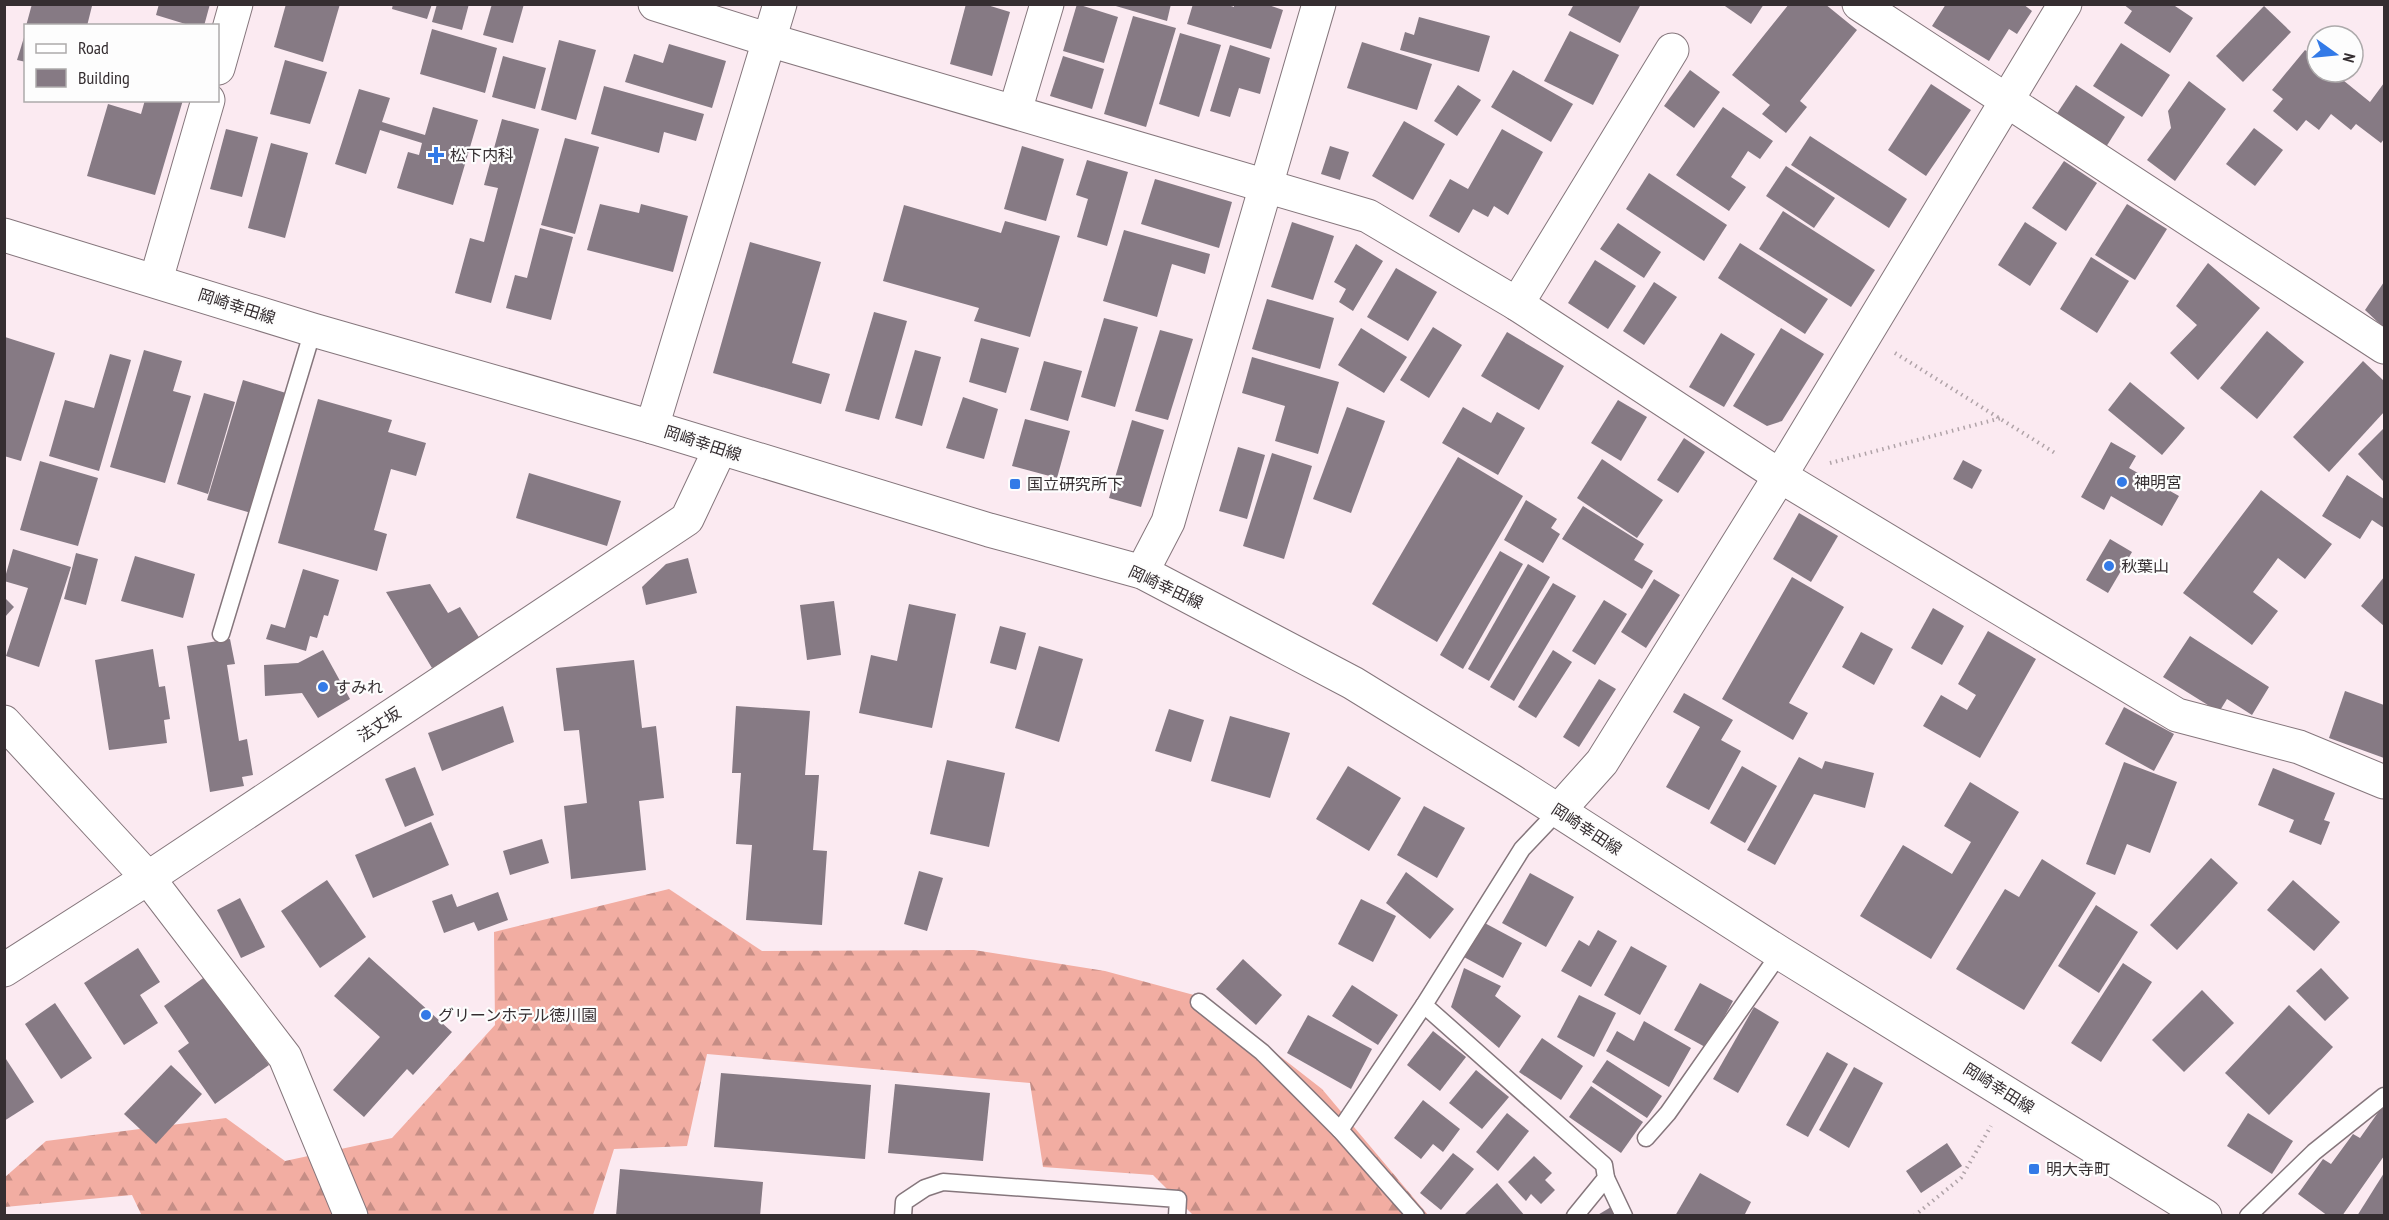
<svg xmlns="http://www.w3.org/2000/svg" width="2389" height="1220" font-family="'PT Sans Narrow','Noto Sans JP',sans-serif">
	<defs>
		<pattern id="forest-firs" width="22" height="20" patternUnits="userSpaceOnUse" patternTransform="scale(1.5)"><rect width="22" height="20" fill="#f2ada2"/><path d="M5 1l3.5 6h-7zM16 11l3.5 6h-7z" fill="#c58d85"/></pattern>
	</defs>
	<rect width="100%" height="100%" fill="#fbeaf1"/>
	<polygon fill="url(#forest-firs)" points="669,889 762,951 974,950 1105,971 1205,998 1322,1089 1428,1215 1193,1215 1153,1175 1043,1167 1030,1083 707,1054 687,1146 614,1149 593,1215 142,1216 132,1195 5,1207 4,1178 46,1141 226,1118 285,1161 392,1138 495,1025 494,932"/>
	<g fill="#867a84">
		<polygon points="32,4 86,4 92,6 87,26 26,26"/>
		<polygon points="159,4 210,4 204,26 192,26 156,15"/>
		<polygon points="286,4 340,4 323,62 274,47"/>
		<polygon points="393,4 432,4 427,19 392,9"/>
		<polygon points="437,4 469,4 462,30 432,22"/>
		<polygon points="492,4 524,4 513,43 483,35"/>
		<polygon points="966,4 984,4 1010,12 992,76 950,64"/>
		<polygon points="1077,4 1118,17 1104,63 1063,51"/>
		<polygon points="1109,4 1171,4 1167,21"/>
		<polygon points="1193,4 1225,4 1234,7 1234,4 1266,4 1283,10 1271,49 1187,24"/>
		<polygon points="1574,4 1641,4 1620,43 1568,15"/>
		<polygon points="1722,4 1764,4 1751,24"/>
		<polygon points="1789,4 1825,4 1857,30 1800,101 1807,107 1786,133 1762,114 1770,105 1732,75"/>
		<polygon points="1946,4 2023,4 2032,11 2017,34 2009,29 1989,61 1932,26"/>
		<polygon points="2123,4 2172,4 2193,18 2170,53 2124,23 2132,11"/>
		<polygon points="2264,6 2291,32 2243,82 2216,56"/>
		<polygon points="1133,16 1176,28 1146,127 1104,114"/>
		<polygon points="1419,17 1490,36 1479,72 1400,50 1405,32 1414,35"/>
		<polygon points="432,29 497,48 485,93 420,74"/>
		<polygon points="26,31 26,62 17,60"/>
		<polygon points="1570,31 1619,55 1593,105 1544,81"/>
		<polygon points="1180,33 1221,45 1199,117 1159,104"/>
		<polygon points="559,40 596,50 576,120 541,110"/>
		<polygon points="1362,42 1432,64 1417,110 1347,88"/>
		<polygon points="2121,43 2170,75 2142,117 2093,86"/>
		<polygon points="669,44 726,61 712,108 625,82 634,54 663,63"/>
		<polygon points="1230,45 1270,58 1260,94 1239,88 1230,117 1210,111"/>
		<polygon points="2305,50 2317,59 2317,72 2333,72 2370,102 2384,83 2384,139 2381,143 2356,124 2351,130 2331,114 2319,130 2306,120 2297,131 2273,111 2283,99 2272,90"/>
		<polygon points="503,56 546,68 535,109 492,97"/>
		<polygon points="1063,56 1104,69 1092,109 1050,96"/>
		<polygon points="285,60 327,72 310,124 270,114"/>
		<polygon points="1513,70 1573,104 1551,142 1491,107"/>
		<polygon points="1690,70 1720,92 1694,128 1664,106"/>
		<polygon points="2189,81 2226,109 2175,181 2147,160 2171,128 2168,111"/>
		<polygon points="1931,84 1971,110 1926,176 1888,150"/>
		<polygon points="1458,85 1481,100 1457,136 1434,121"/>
		<polygon points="2076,85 2125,117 2106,147 2056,115"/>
		<polygon points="604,86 704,114 696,141 664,132 659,153 591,134"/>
		<polygon points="359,89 390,98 382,122 425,135 433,107 478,120 453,205 397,188 408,152 419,155 422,143 380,130 366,174 335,164"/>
		<polygon points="145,100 183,100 155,195 87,176 108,104 141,114"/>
		<polygon points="1723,107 1773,141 1760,159 1748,151 1731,177 1746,187 1729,211 1676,175"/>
		<polygon points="502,119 539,129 491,303 455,293 470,238 484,242 498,188 484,185"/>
		<polygon points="1404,121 1445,144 1413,200 1372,176"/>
		<polygon points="2254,128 2283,150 2255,186 2226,164"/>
		<polygon points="226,129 258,137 242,197 210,189"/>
		<polygon points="1502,129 1543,152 1508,215 1494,206 1488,217 1473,209 1459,233 1429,216 1450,179 1468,189"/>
		<polygon points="1810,136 1907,199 1889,228 1791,165"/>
		<polygon points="565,138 599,147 575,234 541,225"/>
		<polygon points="271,143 308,153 285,238 248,228"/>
		<polygon points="1022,146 1064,159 1046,221 1004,209"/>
		<polygon points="1330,146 1349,152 1340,180 1321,174"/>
		<polygon points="1087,160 1128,172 1107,246 1077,237 1088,199 1076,195"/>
		<polygon points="2064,161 2097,183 2066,231 2032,208"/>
		<polygon points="1786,166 1835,198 1814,228 1766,196"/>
		<polygon points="1649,173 1727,225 1704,261 1626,209"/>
		<polygon points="1155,179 1232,202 1219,248 1141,224"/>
		<polygon points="600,204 639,213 641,204 688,216 673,272 587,250"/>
		<polygon points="2127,204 2167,229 2135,280 2095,255"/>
		<polygon points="904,205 1001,233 1005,221 1060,236 1030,337 974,321 979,308 883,281"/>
		<polygon points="1783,211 1875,270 1851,307 1759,249"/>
		<polygon points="1292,222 1334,236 1313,300 1271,287"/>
		<polygon points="2025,222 2057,243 2030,286 1998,265"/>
		<polygon points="1618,223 1661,252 1644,278 1600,249"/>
		<polygon points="540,228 573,237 551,320 506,308 515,275 527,278"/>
		<polygon points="1124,230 1210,254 1205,274 1172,264 1157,317 1103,301"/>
		<polygon points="750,242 821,262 792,363 830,374 821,404 713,373"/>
		<polygon points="1740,243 1828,299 1805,334 1718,278"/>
		<polygon points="1356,244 1383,261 1353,311 1339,302 1346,289 1334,282"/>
		<polygon points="2091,257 2129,281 2097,333 2060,309"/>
		<polygon points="1595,260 1636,286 1608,329 1568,303"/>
		<polygon points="2208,263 2260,308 2198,380 2170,353 2197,325 2176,306"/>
		<polygon points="1396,268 1437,292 1408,341 1367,317"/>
		<polygon points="1654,282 1677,297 1644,345 1623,331"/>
		<polygon points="2384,282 2384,328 2365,310"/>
		<polygon points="1267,299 1334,318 1320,369 1252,349"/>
		<polygon points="874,312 907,321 879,420 845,411"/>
		<polygon points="1104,318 1138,327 1115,407 1081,397"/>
		<polygon points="1433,327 1462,345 1429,398 1400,380"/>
		<polygon points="1361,328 1407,357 1384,393 1338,365"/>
		<polygon points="1781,328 1824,354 1782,421 1767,426 1733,406"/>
		<polygon points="1160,330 1193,339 1168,420 1135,411"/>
		<polygon points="2267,331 2304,362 2257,419 2220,388"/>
		<polygon points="1507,332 1564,366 1539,410 1481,376"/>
		<polygon points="1721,333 1755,354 1724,407 1689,387"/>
		<polygon points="5,337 55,353 21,461 4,456"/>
		<polygon points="981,338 1019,348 1006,393 969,382"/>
		<polygon points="144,350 182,361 173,391 191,396 165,483 110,467"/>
		<polygon points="915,350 941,357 922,426 895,418"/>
		<polygon points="110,354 131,360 99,471 49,456 65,400 94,408"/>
		<polygon points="1252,357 1339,382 1318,454 1275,441 1285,406 1242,393"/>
		<polygon points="1044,361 1082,371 1068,421 1030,410"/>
		<polygon points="2363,361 2384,381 2384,412 2329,472 2293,437"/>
		<polygon points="243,380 286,393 251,513 207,500"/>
		<polygon points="2130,382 2185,428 2162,455 2108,410"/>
		<polygon points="204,393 235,402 208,494 177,484"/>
		<polygon points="963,397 998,409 984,459 946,448"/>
		<polygon points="318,399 392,420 388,432 426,443 416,476 391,469 374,530 387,534 377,571 278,543"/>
		<polygon points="1618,400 1647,417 1621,461 1591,443"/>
		<polygon points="1347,407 1385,421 1351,513 1313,499"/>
		<polygon points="1463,407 1491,423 1497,412 1525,428 1498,475 1442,443"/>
		<polygon points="1025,419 1070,431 1057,478 1012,466"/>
		<polygon points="1132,420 1164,430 1141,507 1109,498"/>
		<polygon points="2384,428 2384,482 2358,454"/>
		<polygon points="1684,438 1705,452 1678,493 1657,480"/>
		<polygon points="2111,442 2136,456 2129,468 2179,496 2162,526 2111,496 2104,510 2081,497"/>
		<polygon points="1238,447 1265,455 1247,519 1219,511"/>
		<polygon points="1272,453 1312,466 1284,559 1243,546"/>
		<polygon points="1458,457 1523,496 1437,642 1372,604"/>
		<polygon points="1602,459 1663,500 1637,538 1577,498"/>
		<polygon points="1963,460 1982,470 1972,489 1953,479"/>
		<polygon points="40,461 98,478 78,546 20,530"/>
		<polygon points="529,473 621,501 607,546 516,518"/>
		<polygon points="2347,475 2384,499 2384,528 2372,520 2360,539 2322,516"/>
		<polygon points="2261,490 2332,544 2305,579 2278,558 2253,592 2278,611 2252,645 2183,593"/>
		<polygon points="1526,500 1557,519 1551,528 1560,534 1543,563 1504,540"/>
		<polygon points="1583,506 1644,544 1634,560 1653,571 1642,589 1562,539"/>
		<polygon points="1799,513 1838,536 1811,582 1773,559"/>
		<polygon points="2110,539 2132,552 2108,593 2086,580"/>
		<polygon points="13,549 71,567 39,667 6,656 28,588 4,581"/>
		<polygon points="1500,551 1523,564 1463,669 1440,655"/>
		<polygon points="76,553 98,559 86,605 64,599"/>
		<polygon points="135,556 195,574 183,618 121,601"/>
		<polygon points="688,558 697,593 646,605 642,587 666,564"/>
		<polygon points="1528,564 1550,577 1489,681 1468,669"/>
		<polygon points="303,569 339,580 328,616 324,615 317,638 310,636 306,651 266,639 271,624 285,628"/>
		<polygon points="1792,577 1844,607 1789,703 1808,713 1793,740 1722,699"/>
		<polygon points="2384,577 2384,626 2361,606"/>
		<polygon points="1654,579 1680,595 1646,648 1621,632"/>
		<polygon points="1553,583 1576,596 1514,701 1490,687"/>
		<polygon points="430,584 448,613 460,607 480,639 432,668 386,592"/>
		<polygon points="4,597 14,607 4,618"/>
		<polygon points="1604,600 1627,614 1595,665 1572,651"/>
		<polygon points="834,601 841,655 807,660 800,605"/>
		<polygon points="909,604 956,614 932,728 859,713 871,655 897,661"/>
		<polygon points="1933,608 1964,626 1942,665 1911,648"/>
		<polygon points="1000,626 1026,633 1016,670 990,663"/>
		<polygon points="1988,631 2036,659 1980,758 1923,726 1941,695 1967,710 1976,695 1958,684"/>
		<polygon points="1861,632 1893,649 1874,685 1842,667"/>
		<polygon points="2190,636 2269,687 2252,715 2227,699 2219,712 2163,677"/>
		<polygon points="230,639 235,664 227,665 239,741 247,739 253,775 242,777 244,786 210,792 187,646"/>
		<polygon points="1039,646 1083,659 1059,742 1015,728"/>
		<polygon points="153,649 159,687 165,686 170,719 164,720 167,743 109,750 95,660"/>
		<polygon points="323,650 350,699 318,718 302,693 265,696 264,665 298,663"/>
		<polygon points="1553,650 1572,662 1536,718 1518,707"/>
		<polygon points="634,660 642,728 656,726 664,798 639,801 646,870 571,879 564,806 587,803 579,730 564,731 556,668"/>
		<polygon points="1599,679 1616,689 1579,747 1563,737"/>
		<polygon points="2345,691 2384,705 2384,758 2329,738"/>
		<polygon points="1684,693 1733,720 1721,740 1741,751 1709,810 1666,787 1700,727 1673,712"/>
		<polygon points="503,706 514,742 442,771 428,733"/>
		<polygon points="736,706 810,711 805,775 819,775 813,850 827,851 822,925 746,920 752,845 736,844 741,773 732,773"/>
		<polygon points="2124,707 2174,734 2154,771 2105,744"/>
		<polygon points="1169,709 1204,720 1191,762 1155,751"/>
		<polygon points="1230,716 1290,733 1270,798 1211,781"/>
		<polygon points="1799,757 1822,769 1825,761 1874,773 1865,808 1814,794 1775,865 1747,850"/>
		<polygon points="947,760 1005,773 989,847 930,834"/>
		<polygon points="2124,762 2177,782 2150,853 2127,844 2115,875 2086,864"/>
		<polygon points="1348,766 1401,798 1369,851 1316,819"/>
		<polygon points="1742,766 1777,786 1745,843 1710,823"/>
		<polygon points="415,767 434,815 405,827 385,779"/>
		<polygon points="2273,768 2335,793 2324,820 2330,822 2321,845 2289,832 2294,820 2258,805"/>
		<polygon points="1970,782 2019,812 1931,959 1860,916 1903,845 1952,874 1971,842 1944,826"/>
		<polygon points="1424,806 1465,828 1437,878 1397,855"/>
		<polygon points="431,822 449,865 373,898 355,855"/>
		<polygon points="542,839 549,863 510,875 503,851"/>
		<polygon points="2211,858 2238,883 2177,950 2150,925"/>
		<polygon points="2042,859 2096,893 2024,1010 1956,969 2005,889 2019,897"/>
		<polygon points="919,871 943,878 927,931 904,924"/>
		<polygon points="1406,872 1454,909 1430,939 1386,903"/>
		<polygon points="1530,873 1574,897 1546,947 1502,923"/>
		<polygon points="327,880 366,937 320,968 281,911"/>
		<polygon points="2293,880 2340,922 2314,951 2267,910"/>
		<polygon points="498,892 508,920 478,931 474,922 444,933 432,901 452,894 457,907"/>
		<polygon points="240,898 265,947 241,958 217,910"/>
		<polygon points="1361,899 1396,916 1373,962 1338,944"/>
		<polygon points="2096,905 2138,932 2099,993 2058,966"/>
		<polygon points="1481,921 1522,943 1503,978 1462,956"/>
		<polygon points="1598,930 1617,941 1591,987 1561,971 1579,940 1589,946"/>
		<polygon points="1631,946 1667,966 1640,1015 1604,995"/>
		<polygon points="138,948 160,982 140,995 158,1023 124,1045 84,983"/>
		<polygon points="369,957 452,1032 413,1075 407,1069 364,1117 333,1090 380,1037 334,996"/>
		<polygon points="1243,959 1282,995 1256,1025 1216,989"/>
		<polygon points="2123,963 2152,982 2101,1062 2071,1043"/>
		<polygon points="1464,968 1501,986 1495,996 1521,1016 1499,1048 1451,1007"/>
		<polygon points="2321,968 2349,998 2325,1021 2296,991"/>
		<polygon points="206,976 269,1065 215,1104 178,1051 189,1043 164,1006"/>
		<polygon points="1700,983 1733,1001 1707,1048 1674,1030"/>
		<polygon points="1352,985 1398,1015 1378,1045 1332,1016"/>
		<polygon points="2202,990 2234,1023 2184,1072 2152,1040"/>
		<polygon points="1579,995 1616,1013 1594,1057 1557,1037"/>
		<polygon points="55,1003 92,1058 61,1079 25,1024"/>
		<polygon points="2289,1005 2333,1047 2269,1115 2225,1073"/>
		<polygon points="1754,1007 1779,1022 1738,1093 1713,1079"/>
		<polygon points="1308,1015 1372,1049 1351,1089 1287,1053"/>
		<polygon points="1644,1021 1691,1048 1669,1087 1606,1051 1617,1031 1634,1041"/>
		<polygon points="1433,1031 1466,1057 1440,1091 1407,1065"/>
		<polygon points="1542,1038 1583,1066 1561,1100 1519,1072"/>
		<polygon points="1827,1052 1848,1064 1808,1137 1786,1125"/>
		<polygon points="4,1056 34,1102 4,1121"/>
		<polygon points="1607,1060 1662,1096 1647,1118 1592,1082"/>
		<polygon points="171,1065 202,1094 156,1144 124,1114"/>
		<polygon points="1854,1067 1883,1083 1849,1148 1819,1130"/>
		<polygon points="1476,1070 1509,1097 1482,1129 1449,1103"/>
		<polygon points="721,1073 871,1085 865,1159 714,1147"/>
		<polygon points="895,1084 990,1093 983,1161 888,1153"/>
		<polygon points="1591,1086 1643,1122 1621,1153 1569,1117"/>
		<polygon points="1423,1100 1460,1129 1443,1152 1433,1144 1421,1159 1394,1138"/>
		<polygon points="2384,1104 2384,1156 2342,1216 2328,1216 2298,1194 2323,1159 2331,1164 2353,1134 2360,1138"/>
		<polygon points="1507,1113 1529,1131 1498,1171 1476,1152"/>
		<polygon points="2248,1113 2293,1141 2272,1174 2227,1146"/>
		<polygon points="1947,1143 1962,1166 1921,1193 1906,1171"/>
		<polygon points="1453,1153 1474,1169 1441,1210 1420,1193"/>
		<polygon points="1534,1156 1552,1173 1545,1180 1555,1190 1541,1204 1531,1194 1526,1201 1508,1182"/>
		<polygon points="620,1169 763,1182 760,1216 616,1216"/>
		<polygon points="1700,1173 1751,1202 1744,1216 1675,1216"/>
		<polygon points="2384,1173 2384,1216 2357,1216"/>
		<polygon points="1497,1183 1525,1216 1463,1216"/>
		<polygon points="1611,1207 1614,1216 1596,1216"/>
	</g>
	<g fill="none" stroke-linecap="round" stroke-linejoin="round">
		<defs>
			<g id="lane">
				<polyline points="221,634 313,330"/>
				<polyline points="1559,810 1522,849 1424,1005 1604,1165 1606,1178 1575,1216"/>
				<polyline points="1199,1002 1262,1052 1340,1130"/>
				<polyline points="1646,1138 1668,1113 1780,953"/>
				<polyline points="1606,1178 1624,1216"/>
				<polyline points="903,1216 904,1202 925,1188 943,1182 1178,1199 1177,1216"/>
				<polyline points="1416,1216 1340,1130 1424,1005"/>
				<polyline points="2248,1216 2314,1152 2384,1096"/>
			</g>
			<g id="street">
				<polyline points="655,4 769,40 1368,216 1517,304 1780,476 2177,715 2299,747 2384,782"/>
				<polyline points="1859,4 2384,347"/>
				<polyline points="218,68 236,4"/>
				<polyline points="1015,111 1047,4"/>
				<polyline points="156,280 208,100"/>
				<polyline points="1517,304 1672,50"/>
				<polyline points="652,427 780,4"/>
				<polyline points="1142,572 1168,522 1319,4"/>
				<polyline points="4,722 148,878 285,1057 351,1216"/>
				<polyline points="1559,810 1602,762 1780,476 2065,4"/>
				<polyline points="4,970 148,878 687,519 720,449"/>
			</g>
			<polyline id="secondary" points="4,235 313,330 652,427 989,530 1142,572 1353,683 1512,781 1780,953 2205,1216"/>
		</defs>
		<use href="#lane" stroke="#85767c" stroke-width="19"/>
		<use href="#street" stroke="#85767c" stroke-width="35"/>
		<use href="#secondary" stroke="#85767c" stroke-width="35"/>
		<g stroke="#b0a3a8" stroke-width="4" stroke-dasharray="1.5 4.5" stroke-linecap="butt">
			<polyline points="1895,353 2055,453"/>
			<polyline points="1830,463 2001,418"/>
			<polyline points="1914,1216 1961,1178 1991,1126"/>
		</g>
		<use href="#lane" stroke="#fff" stroke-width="16"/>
		<use href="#street" stroke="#fff" stroke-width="33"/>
		<use href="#secondary" stroke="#fff" stroke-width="33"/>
	</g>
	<g fill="#337ae7" stroke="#fdfdfd" stroke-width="2">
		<path d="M433 146h6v6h6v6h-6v6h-6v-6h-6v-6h6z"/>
		<circle cx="2122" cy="482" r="6"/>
		<rect x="1009" y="478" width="12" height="12" rx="3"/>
		<circle cx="2109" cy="566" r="6"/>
		<circle cx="323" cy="687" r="6"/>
		<circle cx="426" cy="1015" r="6"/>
		<rect x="2028" y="1163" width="12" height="12" rx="3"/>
	</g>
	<g text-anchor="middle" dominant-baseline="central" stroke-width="4.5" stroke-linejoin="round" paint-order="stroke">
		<g font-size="16" fill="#352e31" stroke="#fdfdfd" text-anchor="start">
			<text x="450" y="155">松下内科</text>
			<text x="2134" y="482">神明宮</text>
			<text x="1027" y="484">国立研究所下</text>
			<text x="2121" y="566">秋葉山</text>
			<text x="335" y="687">すみれ</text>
			<text x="438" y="1015">グリーンホテル徳川園</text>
			<text x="2046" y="1169">明大寺町</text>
		</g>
		<g font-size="16" fill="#352e31" stroke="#fdfdfd">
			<text transform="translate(237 306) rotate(18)">岡崎幸田線</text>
			<text transform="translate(703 443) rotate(18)">岡崎幸田線</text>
			<text transform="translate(1166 587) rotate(25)">岡崎幸田線</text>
			<text transform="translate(379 724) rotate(-34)">法丈坂</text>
			<text transform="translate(1587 829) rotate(33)">岡崎幸田線</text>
			<text transform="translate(1999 1088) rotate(32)">岡崎幸田線</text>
		</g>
	</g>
	<rect width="2389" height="1220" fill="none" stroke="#352e31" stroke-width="12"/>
	<rect x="24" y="24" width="195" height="78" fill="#fdfdfd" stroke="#adaaab" stroke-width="1.5"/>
	<rect x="36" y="44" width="30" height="9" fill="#ffffff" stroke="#adaaab" stroke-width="1.5"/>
	<text x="78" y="54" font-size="18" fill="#352e31">Road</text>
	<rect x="36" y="69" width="30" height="18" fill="#867a84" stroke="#adaaab" stroke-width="1.5"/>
	<text x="78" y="84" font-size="18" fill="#352e31">Building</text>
	<g transform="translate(2335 54) rotate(105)"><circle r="28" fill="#fdfdfd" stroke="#adaaab" stroke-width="1.5"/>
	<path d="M0-4.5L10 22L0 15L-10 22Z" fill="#337ae7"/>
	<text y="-9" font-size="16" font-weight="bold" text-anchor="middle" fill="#352e31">N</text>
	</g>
</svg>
